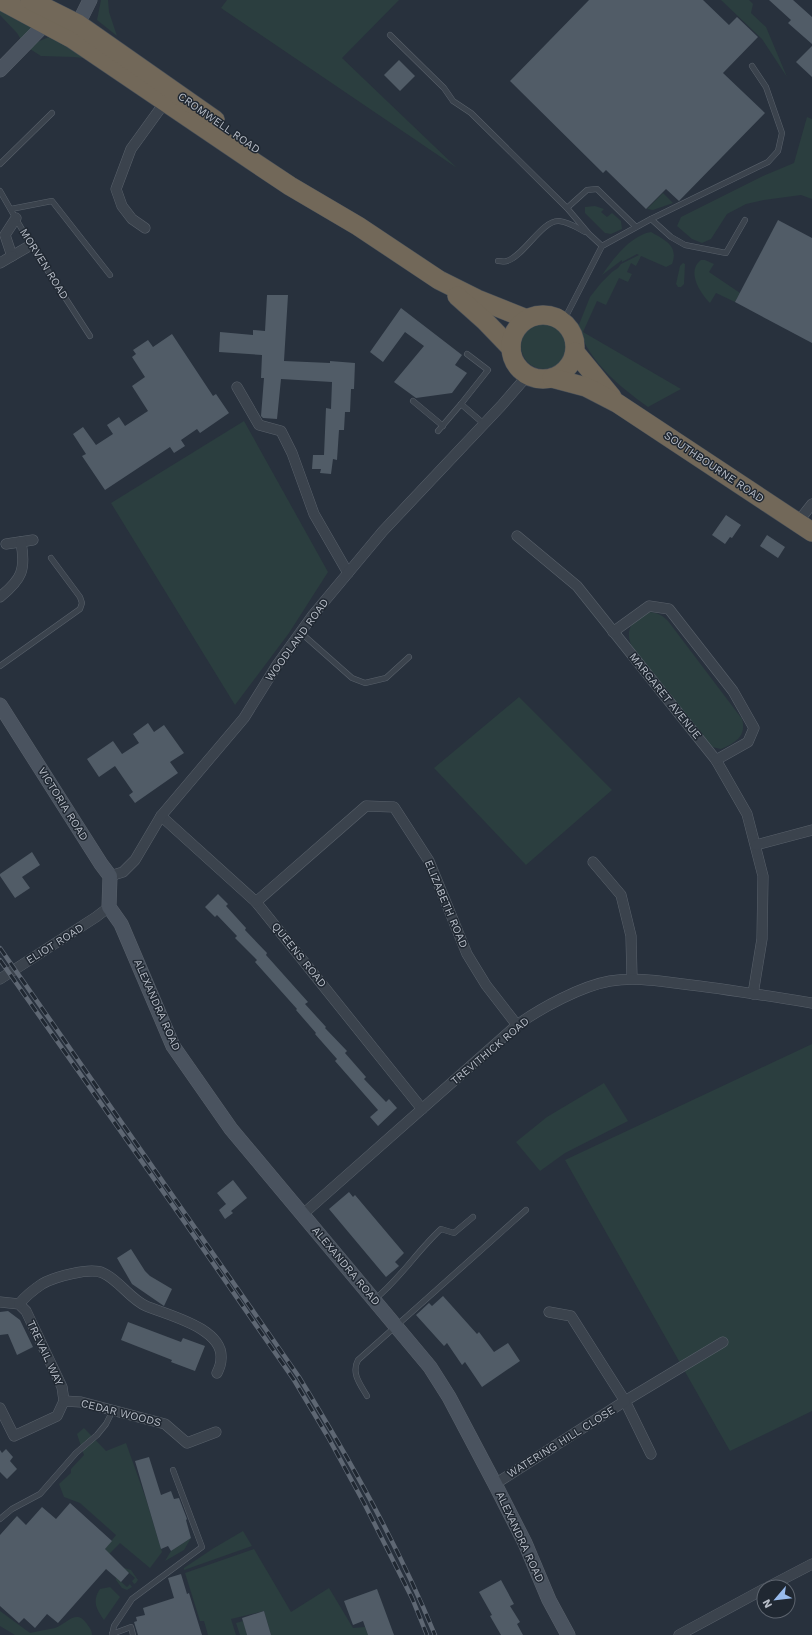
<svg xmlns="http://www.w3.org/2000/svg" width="812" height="1635" font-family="'Work Sans',sans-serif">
	<rect width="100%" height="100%" fill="#28313d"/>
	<g fill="#2b3e3f">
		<polygon points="101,0 108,0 109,12 117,36 97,20"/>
		<polygon points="227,0 399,0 342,58 457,168 221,8"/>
		<polygon points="721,0 749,0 753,4 751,13 766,27 787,77 762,39"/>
		<polygon points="0,5 30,21 33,29 23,43 17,33 0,15"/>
		<polygon points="49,37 57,38 91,59 74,57 41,56 30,49 37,42"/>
		<polygon points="807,117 812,119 812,199 801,195 764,200 746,204 727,214 711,239 702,243 692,239 677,226 681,217 763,176 794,163"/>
		<polygon points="663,193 673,203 653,210 647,209"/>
		<polygon points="595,206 604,209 601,212 607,217 612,213 621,221 622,229 611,234 605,233 585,213 585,207"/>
		<path d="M 651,232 C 665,240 679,246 672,264 L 666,267 L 641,256 L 636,266 L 631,263 L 627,272 L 632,274 L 628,282 L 619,278 L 606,305 L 597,301 L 583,332 L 681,389 L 648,407 C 619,386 589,362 578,327 L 590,297 L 601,283 L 612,272 L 618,268 L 621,264 L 639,255 L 637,254 L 622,262 L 622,260 L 602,275 C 613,259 631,235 651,232 Z"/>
		<path d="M 701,260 L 705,260 L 714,264 L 709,272 L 740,293 L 735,302 L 716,293 L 710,303 C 700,293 686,271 701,260 Z"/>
		<polygon points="683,263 685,264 684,284 681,287 678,287 676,284 680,266"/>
		<circle cx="544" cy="346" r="23"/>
		<polygon points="244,421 328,572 289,633 235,705 111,503"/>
		<path d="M 650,612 C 658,613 662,615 668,621 L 742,719 C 747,736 735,743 721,749 L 712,747 L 703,741 L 632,647 C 624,630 632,618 650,612 Z"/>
		<polygon points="519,697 612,790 526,865 434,768"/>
		<polygon points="812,1044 812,1411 730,1451 565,1160"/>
		<polygon points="604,1083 628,1121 565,1153 540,1171 516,1142 547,1117"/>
		<polygon points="84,1428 106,1451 126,1443 146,1499 162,1552 150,1568 120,1543 109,1554 105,1549 116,1535 80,1503 64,1497 59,1484 71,1473 71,1469 84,1455 77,1434"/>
		<polygon points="243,1531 252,1546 184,1570 184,1568 214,1548"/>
		<polygon points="191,1538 184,1550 165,1561 171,1551"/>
		<polygon points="254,1549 291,1612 329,1588 353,1628 365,1627 368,1635 271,1635 264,1611 231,1619 236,1635 208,1635 204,1621 200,1621 185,1573"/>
		<polygon points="124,1568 131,1570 138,1580 136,1583 134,1584 132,1581 135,1578 126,1570 118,1579 127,1587 130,1584 132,1587 127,1590 122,1588 116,1580 117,1574"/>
		<path d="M 110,1587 L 120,1597 L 104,1620 C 96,1609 92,1601 100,1589 Z"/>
		<path d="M 0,1611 L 30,1633 C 38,1631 46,1630 55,1628 C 67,1624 76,1608 87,1624 C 89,1627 92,1630 92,1635 L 15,1635 L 0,1626 Z"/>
		<polygon points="243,1621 247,1635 240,1635 236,1623"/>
	</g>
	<g fill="#515c67">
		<polygon points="589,0 703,0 729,25 737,17 758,37 723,73 765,113 679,201 666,189 646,209 606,170 603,173 510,81"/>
		<polygon points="769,0 793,0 812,17 812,44 788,23 791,20"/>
		<polygon points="812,46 812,77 796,62"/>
		<polygon points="399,60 415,76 400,91 384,75"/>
		<polygon points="778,220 812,238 812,343 735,302"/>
		<polygon points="267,295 288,295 284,361 330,363 330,361 355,363 354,389 351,389 350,412 345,412 344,430 339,430 337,460 333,459 331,474 320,473 321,469 312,469 313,455 324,455 326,408 331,409 332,382 281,379 277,419 263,418 261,416 264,378 261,378 262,355 219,352 220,332 253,335 253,330 265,331"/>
		<polygon points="401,308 462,355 455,365 467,373 452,393 416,398 394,382 424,346 405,332 383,362 370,352"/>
		<polygon points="172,334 213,396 216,394 229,413 200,433 197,429 181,440 185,446 174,453 170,447 105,490 82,456 86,454 73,434 83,427 96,445 113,434 107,425 119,417 125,426 148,411 132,386 145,377 132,357 136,354 133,350 148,340 153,347"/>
		<polygon points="726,515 741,525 732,538 730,537 725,544 712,535"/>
		<polygon points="767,535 785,547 778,558 760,546"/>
		<polygon points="148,723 154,732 164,725 184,753 170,762 178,773 135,803 129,795 133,792 115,766 99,777 87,759 113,741 122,754 139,743 133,734"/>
		<polygon points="32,852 40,865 22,877 30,888 15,898 0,876 0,874"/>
		<polygon points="218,894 228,904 226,906 246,928 245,930 267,953 266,955 308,1002 305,1004 326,1027 325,1028 347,1051 345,1053 366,1077 364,1079 386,1102 389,1099 397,1108 378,1126 370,1117 378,1110 335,1061 337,1059 315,1034 316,1033 296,1010 297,1009 255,962 257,960 235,938 237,936 217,915 215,917 205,907"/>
		<polygon points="233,1180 247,1198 231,1211 233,1213 225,1219 219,1210 226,1204 217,1193"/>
		<polygon points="349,1192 353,1197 355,1195 404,1253 395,1262 399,1266 386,1277 329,1209"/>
		<polygon points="131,1249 145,1271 150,1276 172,1289 164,1306 132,1284 117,1258"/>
		<polygon points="443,1296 477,1334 479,1332 494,1352 508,1343 520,1361 482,1387 465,1362 462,1365 447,1343 444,1346 416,1315 429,1303 432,1306"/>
		<polygon points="8,1311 20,1320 33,1347 17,1355 8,1334 0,1335 0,1312"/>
		<polygon points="128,1322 181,1342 183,1338 205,1346 195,1371 171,1362 172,1360 121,1340"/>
		<polygon points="6,1449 13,1457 10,1461 17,1469 7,1479 0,1472 0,1450 2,1453"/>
		<polygon points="149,1457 161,1495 171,1491 174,1499 179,1498 187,1519 186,1520 191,1538 171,1551 168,1546 161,1549 135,1461"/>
		<polygon points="70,1503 112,1541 105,1549 129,1573 121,1582 106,1569 58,1623 47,1614 35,1628 24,1618 19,1623 0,1606 0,1535 17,1516 26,1525 42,1507 56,1519"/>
		<polygon points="181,1574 187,1594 189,1593 202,1635 138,1635 134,1622 137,1621 136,1617 145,1615 143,1608 174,1598 168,1578"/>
		<polygon points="501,1580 514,1604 510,1606 520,1622 517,1624 523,1635 501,1635 490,1616 492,1615 479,1592"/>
		<polygon points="377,1589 394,1635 368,1635 363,1621 353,1625 344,1601"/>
		<polygon points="264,1611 271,1635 247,1635 242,1618"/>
	</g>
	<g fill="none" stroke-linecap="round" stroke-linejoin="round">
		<defs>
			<g id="lane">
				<polyline points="390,35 444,88 453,101 471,113 567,208 589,234 602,246"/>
				<polyline points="0,164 52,113"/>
				<polyline points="0,191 31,245 90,336"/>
				<polyline points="567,208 587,190 597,189 636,227"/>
				<polyline points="11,209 52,201 110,275"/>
				<polyline points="651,219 768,162 778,151 782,133 766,87 752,66"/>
				<path d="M 498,261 C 501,261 505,262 507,261 C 524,256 542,220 559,221 C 569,222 576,227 585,232"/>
				<polyline points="563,322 602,246 651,219 671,237 685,245 726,253 745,220"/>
				<polyline points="413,401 443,426"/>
				<polyline points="461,404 488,370 467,354"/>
				<polyline points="438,431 461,404 484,424"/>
				<polyline points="300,632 352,678 365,683 386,678 409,657"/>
				<polyline points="0,666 80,609 82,603 80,597 51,558"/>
				<path d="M 375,1299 C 400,1279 417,1251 441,1229 L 454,1233 L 473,1217"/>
				<path d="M 367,1396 C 360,1384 351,1373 358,1360 L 526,1210"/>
				<polyline points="0,1519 12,1509 40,1494 76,1453 97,1435 106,1424 113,1410"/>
				<polyline points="112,1634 131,1627 133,1635"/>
				<polyline points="112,1635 114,1626 132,1599 202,1547 173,1470"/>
			</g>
			<g id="street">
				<polyline points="16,218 5,235 12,256 31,245"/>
				<polyline points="145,228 132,219 122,206 116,189 131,149 165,102"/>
				<polyline points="0,263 12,256"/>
				<polyline points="237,387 259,425 281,431 292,453 314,514 348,573"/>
				<polyline points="797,523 812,504"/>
				<polyline points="517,536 577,586 716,760 747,814 763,876 762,939 753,994"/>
				<polyline points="6,544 33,540"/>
				<path d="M 0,597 C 22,579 26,570 21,542"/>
				<polyline points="613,632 649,606 669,609 733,691 754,728 748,742 716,760"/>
				<polyline points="161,816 256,902 422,1109"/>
				<polyline points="756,845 812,830"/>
				<polyline points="593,862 621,895 631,936 632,978"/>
				<polyline points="110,876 123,872 135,860 161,816 244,718 277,665 313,615 383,531 501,406 528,375"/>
				<polyline points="256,902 366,806 394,807 429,861 467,954 486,985 517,1025"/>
				<polyline points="0,979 96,917 109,907"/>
				<path d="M 302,1215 L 517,1025 C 541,1008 581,986 610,981 C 635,977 658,981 683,984 C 726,989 769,996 812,1003"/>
				<polyline points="0,1302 19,1304 26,1311 62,1387 64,1401 57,1416 14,1436 0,1408"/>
				<path d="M 19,1304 C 25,1297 33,1290 42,1284 C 54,1277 90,1267 103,1273 C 119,1280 130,1299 146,1306 C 167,1315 224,1328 221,1359 C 221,1363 219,1369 217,1373"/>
				<polyline points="64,1401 81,1402 165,1424 187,1443 216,1432"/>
				<polyline points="651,1454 625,1401 723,1342"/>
				<polyline points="495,1484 625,1401 571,1316 549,1312"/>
				<polyline points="768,1587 812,1564"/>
				<polyline points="679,1635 764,1589"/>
			</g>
			<g id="secondary">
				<polyline points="74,32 90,0"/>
				<polyline points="0,70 46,23"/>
				<polyline points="0,705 101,864 110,876 109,907 121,924 173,1046 231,1129 430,1367 449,1397 495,1484 525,1543 549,1600 568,1635"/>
			</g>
			<g id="highway">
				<polyline points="0,0 71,38 251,160 290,186 358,226 439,280 477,299 527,319"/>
				<polyline points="30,0 78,24 215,120"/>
				<polyline points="457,296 485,321 511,348"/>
				<circle cx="543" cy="347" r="32"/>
				<polyline points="575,352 612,397"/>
				<polyline points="552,378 586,387 617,403 812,532"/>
			</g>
		</defs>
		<use href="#lane" stroke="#59616b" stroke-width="6"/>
		<use href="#street" stroke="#59616b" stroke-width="11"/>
		<use href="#secondary" stroke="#59616b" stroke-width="15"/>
		<use href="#highway" stroke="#464e58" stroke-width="20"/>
		<use href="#lane" stroke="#3b434d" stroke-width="5"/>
		<use href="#street" stroke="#3b434d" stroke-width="10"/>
		<use href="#secondary" stroke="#4a535f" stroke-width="14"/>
		<use href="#highway" stroke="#726859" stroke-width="19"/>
		<defs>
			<g id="rail">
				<path d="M 0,948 L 299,1377 C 350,1460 398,1545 435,1635"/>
				<polyline points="0,960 183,1220 294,1380 328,1437 364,1503 412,1598 427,1635"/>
			</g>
		</defs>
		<use href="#rail" stroke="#5e6773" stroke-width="4.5"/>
		<use href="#rail" stroke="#202832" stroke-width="3" stroke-dasharray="9" stroke-linecap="butt"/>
	</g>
	<g text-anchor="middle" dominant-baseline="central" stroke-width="3" stroke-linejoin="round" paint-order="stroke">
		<g font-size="11" fill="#b8bec8" stroke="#202832">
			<text transform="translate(219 123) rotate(35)">CROMWELL ROAD</text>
			<text transform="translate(44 264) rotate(58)">MORVEN ROAD</text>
			<text transform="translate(714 467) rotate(34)">SOUTHBOURNE ROAD</text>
			<text transform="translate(297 640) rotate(-54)">WOODLAND ROAD</text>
			<text transform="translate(665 696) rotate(51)">MARGARET AVENUE</text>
			<text transform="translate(63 804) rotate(58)">VICTORIA ROAD</text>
			<text transform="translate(446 904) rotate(67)">ELIZABETH ROAD</text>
			<text transform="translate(55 944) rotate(-32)">ELIOT ROAD</text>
			<text transform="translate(299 955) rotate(51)">QUEENS ROAD</text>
			<text transform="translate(157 1005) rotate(66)">ALEXANDRA ROAD</text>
			<text transform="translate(490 1051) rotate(-40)">TREVITHICK ROAD</text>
			<text transform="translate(346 1266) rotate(50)">ALEXANDRA ROAD</text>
			<text transform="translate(45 1353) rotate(65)">TREVAIL WAY</text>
			<text transform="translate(121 1413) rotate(14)">CEDAR WOODS</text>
			<text transform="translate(561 1442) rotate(-32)">WATERING HILL CLOSE</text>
			<text transform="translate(520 1537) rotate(65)">ALEXANDRA ROAD</text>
		</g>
	</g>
	<g transform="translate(776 1599) rotate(242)"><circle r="19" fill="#202832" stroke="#5d646e"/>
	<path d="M0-3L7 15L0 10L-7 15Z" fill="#98bbed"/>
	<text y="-6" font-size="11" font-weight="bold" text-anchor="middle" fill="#b8bec8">N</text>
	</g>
</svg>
